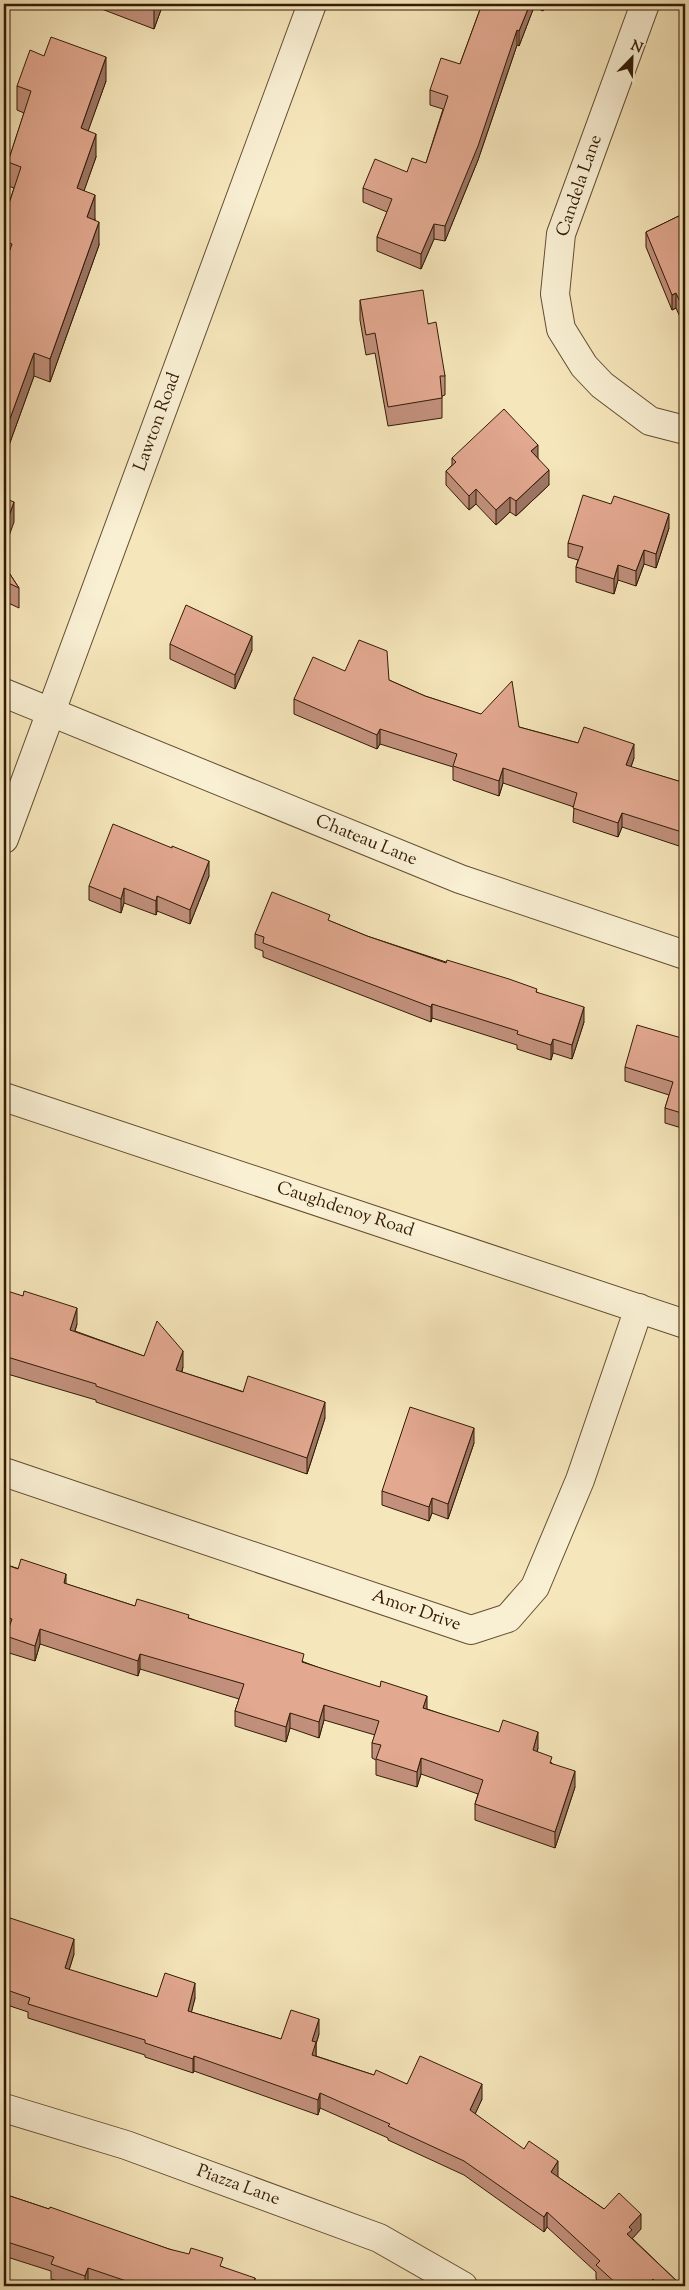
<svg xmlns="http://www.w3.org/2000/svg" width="689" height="2290" font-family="'Sorts Mill Goudy',serif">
	<rect width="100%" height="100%" fill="#f6e6bb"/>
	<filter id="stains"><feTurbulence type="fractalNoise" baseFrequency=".004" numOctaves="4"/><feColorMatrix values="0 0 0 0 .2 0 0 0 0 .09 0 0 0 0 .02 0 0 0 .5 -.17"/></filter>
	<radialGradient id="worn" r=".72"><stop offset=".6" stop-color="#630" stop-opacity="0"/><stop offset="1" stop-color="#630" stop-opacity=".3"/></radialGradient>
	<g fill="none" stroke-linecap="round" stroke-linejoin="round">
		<defs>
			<g id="minor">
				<polyline points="645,4 561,234 555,294 561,329 584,366 602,385 650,421 685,430"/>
				<polyline points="4,693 460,879 685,955"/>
				<polyline points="4,839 312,4"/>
				<polyline points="4,1097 685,1324"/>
				<polyline points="4,1472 471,1630 508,1618 535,1587 580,1480 639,1308"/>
				<polyline points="4,2108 126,2145 379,2238 463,2286"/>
			</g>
		</defs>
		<use href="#minor" stroke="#634e32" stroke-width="30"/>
		<use href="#minor" stroke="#f9efd3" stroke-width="28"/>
	</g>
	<g fill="#c2907c" stroke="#321b05">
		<polygon points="99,4 163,4 154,29 99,8"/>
		<polygon points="482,4 546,4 543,11 534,7 519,46 517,45 478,160 445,241 434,239 421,269 377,251 377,237 387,212 363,202 363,188 407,172 426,163 443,109 430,105 430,90 460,64"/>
		<polygon points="106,81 88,130 96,157 84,190 95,219 95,220 99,245 50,382 34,376 8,448 4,447 4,219 14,188 8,186 8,162 24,113 17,110 17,86"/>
		<polygon points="685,118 685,144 682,143 682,129"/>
		<polygon points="685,213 685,328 676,308 672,310 646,247 646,232"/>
		<polygon points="360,300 428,324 445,376 445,395 442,396 442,418 388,426 375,353 366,355 360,320"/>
		<polygon points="452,458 538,458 549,485 516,516 510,512 496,525 476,504 469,510 446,485 446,471 452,465"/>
		<polygon points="669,528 656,568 644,564 636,586 618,580 614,594 576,582 576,567 578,560 568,557 568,543"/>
		<polygon points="4,565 19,588 19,608 4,601"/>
		<polygon points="170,644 252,650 235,689 170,659"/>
		<polygon points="345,671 389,680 425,696 519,727 634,758 631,767 685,783 685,848 622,827 618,837 573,822 574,807 503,783 499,796 453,780 453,767 380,744 377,749 294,714 294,699"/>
		<polygon points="209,876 190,924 157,911 156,915 124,903 121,913 89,900 89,886"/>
		<polygon points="330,921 367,936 537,992 584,1022 572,1059 553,1053 551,1060 517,1049 517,1045 432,1018 431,1022 263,957 263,951 255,948 255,934"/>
		<polygon points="685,1039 685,1129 665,1123 665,1108 669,1095 625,1081 625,1067"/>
		<polygon points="4,1290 77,1324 75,1331 144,1356 183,1367 182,1372 325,1418 307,1474 96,1402 96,1400 4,1373"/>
		<polygon points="474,1443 448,1519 432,1513 429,1521 382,1505 382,1491"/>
		<polygon points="4,1564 135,1606 189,1618 427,1709 538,1748 537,1752 552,1763 575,1787 555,1848 475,1820 475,1804 478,1794 421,1774 417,1787 376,1775 376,1760 372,1758 372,1743 375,1735 324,1720 319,1738 290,1728 286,1742 235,1726 235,1711 239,1699 140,1669 138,1676 40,1644 35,1661 6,1652 6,1636 7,1633 4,1632"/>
		<polygon points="4,1916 74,1954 69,1970 157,1997 195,1998 191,2012 281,2039 319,2034 316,2044 316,2056 374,2075 407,2084 482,2099 475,2114 558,2176 558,2177 604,2209 641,2229 632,2238 682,2286 604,2286 596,2279 596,2272 547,2227 544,2232 464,2175 388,2140 388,2138 320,2108 318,2115 194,2071 193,2073 145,2057 145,2055 28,2018 28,2012 4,2004"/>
		<polygon points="4,2194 223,2267 255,2286 99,2286 88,2283 87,2286 73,2286 51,2279 51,2271 4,2256"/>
	</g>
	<g fill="#9e7665" stroke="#321b05">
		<polygon points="155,4 163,4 154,29 154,5"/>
		<polygon points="530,4 534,4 534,7 519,46 519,31"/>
		<polygon points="543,4 546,4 543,11"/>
		<polygon points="517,30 517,45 478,160 445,241 445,226"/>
		<polygon points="106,57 106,81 81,151 81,128"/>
		<polygon points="96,134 96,157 77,211 77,188"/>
		<polygon points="95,195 95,219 87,241 87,217"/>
		<polygon points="99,222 99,245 50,382 50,359"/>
		<polygon points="434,224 434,239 421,269 421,254"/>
		<polygon points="676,293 676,308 672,310 672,295"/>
		<polygon points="34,353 34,376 8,448 8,424"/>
		<polygon points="538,445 538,459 531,451"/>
		<polygon points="549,470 549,485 516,516 516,501"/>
		<polygon points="476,489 476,504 469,510 469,496"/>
		<polygon points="510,497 510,512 496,525 496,510"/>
		<polygon points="14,502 14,522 4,550 4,530"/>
		<polygon points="669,514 669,528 656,568 656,554"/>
		<polygon points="644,550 644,564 636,586 636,571"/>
		<polygon points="618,565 618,580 614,594 614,579"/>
		<polygon points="252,636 252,650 235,689 235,675"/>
		<polygon points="380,729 380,744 377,749 377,735"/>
		<polygon points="634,744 634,758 626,780 626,765"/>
		<polygon points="503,768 503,783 499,796 499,781"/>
		<polygon points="622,813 622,827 618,837 618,823"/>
		<polygon points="209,861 209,876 190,924 190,910"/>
		<polygon points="124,888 124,903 121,913 121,899"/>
		<polygon points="157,896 157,911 156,915 156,901"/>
		<polygon points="432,1004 432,1018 431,1022 431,1007"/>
		<polygon points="584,1007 584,1022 572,1059 572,1045"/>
		<polygon points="553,1039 553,1053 551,1060 551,1045"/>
		<polygon points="77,1308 77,1324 70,1346 70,1330"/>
		<polygon points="183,1351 183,1367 176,1387 176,1370"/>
		<polygon points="325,1402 325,1418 307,1474 307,1458"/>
		<polygon points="474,1428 474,1443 448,1519 448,1504"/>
		<polygon points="432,1498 432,1513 429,1521 429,1507"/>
		<polygon points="66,1574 66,1590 64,1583"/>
		<polygon points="40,1629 40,1644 35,1661 35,1646"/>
		<polygon points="140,1654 140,1669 138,1676 138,1661"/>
		<polygon points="427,1696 427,1711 423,1708"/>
		<polygon points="324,1705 324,1720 319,1738 319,1722"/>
		<polygon points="290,1713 290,1728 286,1742 286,1727"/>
		<polygon points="538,1732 538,1748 533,1766 533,1750"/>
		<polygon points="421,1758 421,1774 417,1787 417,1772"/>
		<polygon points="575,1771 575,1787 555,1848 555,1832"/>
		<polygon points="74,1939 74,1954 65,1983 65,1968"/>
		<polygon points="195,1983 195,1998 188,2026 188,2011"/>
		<polygon points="319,2019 319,2034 316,2044 316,2057 312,2070 312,2041"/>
		<polygon points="194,2056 194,2071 193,2073 193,2059"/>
		<polygon points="482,2084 482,2099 470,2125 470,2110"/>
		<polygon points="320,2093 320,2108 318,2115 318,2100"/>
		<polygon points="558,2161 558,2176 551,2186 551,2172"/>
		<polygon points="547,2212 547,2227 544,2232 544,2217"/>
		<polygon points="641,2214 641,2229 632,2239 627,2234 629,2227"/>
		<polygon points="88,2268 88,2283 87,2286 85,2286 85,2276"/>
		<polygon points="255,2278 255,2286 253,2286"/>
		<polygon points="653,2279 653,2286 646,2286"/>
	</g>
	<g fill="#e2a890" stroke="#321b05">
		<polygon points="482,4 530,4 519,31 517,30 478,146 445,226 434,224 421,254 377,237 392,199 363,188 375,159 407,172 412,158 426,163 448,96 430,90 441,58 460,64"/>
		<polygon points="51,37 106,57 81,128 96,134 77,188 95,195 87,217 99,222 50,359 34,353 8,424 4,423 4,267 12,244 4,241 4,219 21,167 8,162 31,91 17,86 30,50 44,56"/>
		<polygon points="685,118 685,130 682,129"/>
		<polygon points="685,213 685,313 676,293 672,295 646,232"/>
		<polygon points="423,290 428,324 436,322 445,376 440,376 442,398 388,407 375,333 366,335 360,300"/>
		<polygon points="504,409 538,445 531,451 549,470 516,501 510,497 496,510 476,489 469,496 446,471 456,462 452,458"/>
		<polygon points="583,495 611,504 614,496 669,514 656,554 644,550 636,571 618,565 614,579 576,567 583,547 568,543"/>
		<polygon points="4,498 14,502 4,530"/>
		<polygon points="4,565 19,588 4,581"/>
		<polygon points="186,605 252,636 235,675 170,644"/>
		<polygon points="359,640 387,651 389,680 425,696 481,714 512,681 519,727 578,743 584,727 634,744 626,765 685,783 685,833 622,813 618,823 573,808 577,793 503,768 499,781 453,766 457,754 380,729 377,735 294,699 313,657 345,671"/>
		<polygon points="113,824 172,848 172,846 209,861 190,910 157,896 156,901 124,888 121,899 89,886"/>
		<polygon points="272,892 330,915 328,920 367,936 446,963 447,960 509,979 537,989 536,992 584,1007 572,1045 553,1039 551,1045 517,1034 518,1031 432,1004 431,1007 263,943 264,937 255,934"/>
		<polygon points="637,1025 685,1039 685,1114 665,1108 673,1082 625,1067"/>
		<polygon points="4,1290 23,1296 24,1291 77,1308 70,1330 144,1356 157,1321 183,1351 176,1370 243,1392 248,1376 325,1402 307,1458 96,1386 96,1384 4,1356"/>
		<polygon points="410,1407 474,1428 448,1504 432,1498 429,1507 382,1491"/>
		<polygon points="21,1559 66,1574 64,1583 135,1606 137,1599 189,1615 188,1618 304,1654 302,1662 380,1687 381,1681 427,1696 423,1708 499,1732 503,1720 538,1732 533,1750 552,1757 550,1763 575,1771 555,1832 475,1804 483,1780 421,1758 417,1772 376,1759 381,1745 372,1743 379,1721 324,1705 319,1722 290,1713 286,1727 235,1711 244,1684 140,1654 138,1661 40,1629 35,1646 6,1636 12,1619 4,1616 4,1564 18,1569"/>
		<polygon points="4,1916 74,1939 65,1968 157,1997 165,1973 195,1983 188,2011 281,2039 291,2010 319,2019 312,2041 316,2042 312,2055 374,2075 376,2070 407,2084 420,2056 482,2084 470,2110 524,2149 529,2141 558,2161 551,2172 604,2209 619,2193 641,2214 629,2227 632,2230 627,2234 682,2286 657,2286 653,2279 646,2286 619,2286 596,2265 600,2261 547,2212 544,2217 464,2161 388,2126 390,2124 320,2093 318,2100 194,2056 193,2059 145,2043 145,2040 28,2004 30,1998 4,1989"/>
		<polygon points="4,2194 49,2209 50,2207 169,2249 189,2254 191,2248 223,2258 220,2266 255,2278 253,2286 141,2286 88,2268 85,2276 51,2264 54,2257 4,2241"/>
	</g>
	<g text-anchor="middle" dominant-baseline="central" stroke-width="5" stroke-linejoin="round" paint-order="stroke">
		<g font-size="18" fill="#321b05" stroke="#f9efd3">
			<text transform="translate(580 186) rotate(-71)">Candela Lane</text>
			<text transform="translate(158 422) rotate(-70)">Lawton Road</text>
			<text transform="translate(366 841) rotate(22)">Chateau Lane</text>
			<text transform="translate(345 1210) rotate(18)">Caughdenoy Road</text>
			<text transform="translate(416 1611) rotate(19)">Amor Drive</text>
			<text transform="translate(238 2186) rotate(20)">Piazza Lane</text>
		</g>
	</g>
	<rect width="689" height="2290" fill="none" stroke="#f6e6bb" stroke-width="20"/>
	<rect x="5" y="5" width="679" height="2280" fill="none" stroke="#321b05" stroke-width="2.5"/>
	<rect x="10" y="10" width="669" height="2270" fill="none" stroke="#321b05"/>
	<g transform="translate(632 58) rotate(23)" stroke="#f9efd3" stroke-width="4" paint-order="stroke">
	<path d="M0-4L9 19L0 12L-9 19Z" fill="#321b05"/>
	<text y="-8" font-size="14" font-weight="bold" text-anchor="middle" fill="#321b05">N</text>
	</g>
	<rect width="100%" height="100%" filter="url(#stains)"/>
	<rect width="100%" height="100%" fill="url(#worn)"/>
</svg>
